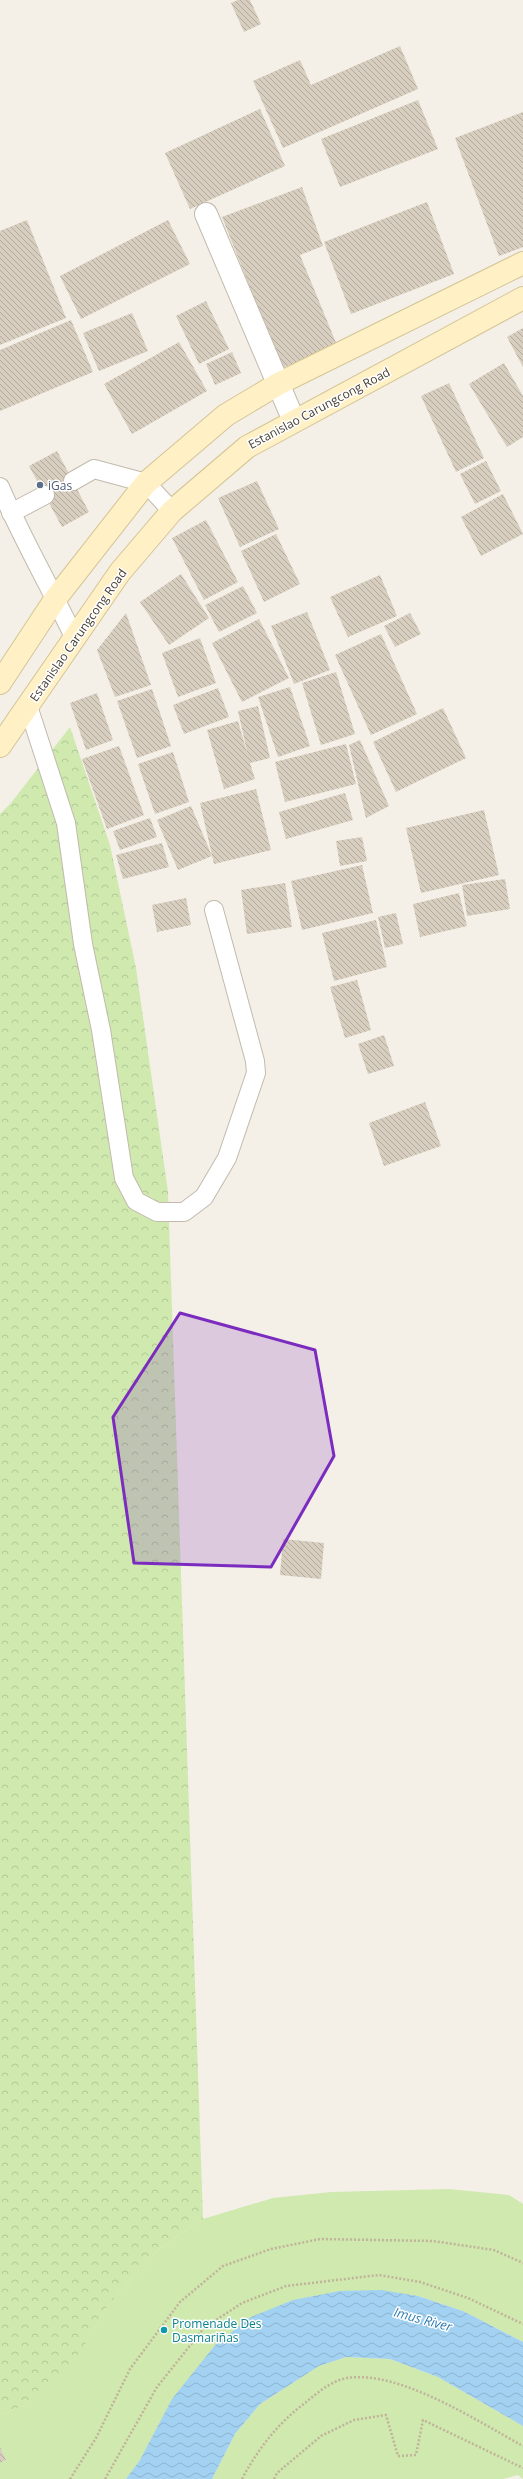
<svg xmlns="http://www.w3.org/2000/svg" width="523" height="2479" font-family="'Open Sans',sans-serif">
	<defs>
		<pattern id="forest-crowns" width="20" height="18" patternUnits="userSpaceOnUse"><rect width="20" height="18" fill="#cfe9af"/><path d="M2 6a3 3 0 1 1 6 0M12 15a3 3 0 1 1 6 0" fill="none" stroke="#b3c997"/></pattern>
		<pattern id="water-waves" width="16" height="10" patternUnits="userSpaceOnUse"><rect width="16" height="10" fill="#a2d1f1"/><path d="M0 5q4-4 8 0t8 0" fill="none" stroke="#8db4cf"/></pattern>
		<pattern id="building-back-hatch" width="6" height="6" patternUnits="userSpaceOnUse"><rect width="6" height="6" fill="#d8cebf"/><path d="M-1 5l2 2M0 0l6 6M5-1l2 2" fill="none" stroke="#b1a99c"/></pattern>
	</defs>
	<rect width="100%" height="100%" fill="#f4f0e7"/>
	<g fill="#cfe9af">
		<polygon points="449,2189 509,2195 523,2204 523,2342 463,2311 418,2296 140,2460 126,2479 0,2479 0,2415 25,2405 81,2350 108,2305 159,2249 203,2219 273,2198 331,2192"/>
		<polygon points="346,2357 390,2359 438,2377 523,2426 523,2479 518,2475 503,2479 212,2479 235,2434 260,2404 319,2366"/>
	</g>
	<polygon fill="url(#forest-crowns)" points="70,727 110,845 136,968 168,1192 203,2219 159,2249 108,2305 81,2351 55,2385 25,2405 0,2415 0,814 11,803"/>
	<polygon fill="url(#water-waves)" points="381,2290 418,2296 463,2311 523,2342 523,2426 438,2377 390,2359 346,2357 319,2366 260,2404 235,2434 212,2479 126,2479 140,2460 172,2399 216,2344 251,2317 293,2300 340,2291"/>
	<g fill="url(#building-back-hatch)">
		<polygon points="238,0 250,0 261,24 244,32 231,3"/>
		<polygon points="400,46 418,89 283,148 253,81 300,60 311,85"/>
		<polygon points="418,100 438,149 340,187 321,139"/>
		<polygon points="260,109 285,166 190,209 165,153"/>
		<polygon points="523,112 523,247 499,256 455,138"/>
		<polygon points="302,187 323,246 300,255 337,345 282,368 222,217"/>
		<polygon points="427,202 454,274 351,314 324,242"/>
		<polygon points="27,220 66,318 0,345 0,231"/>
		<polygon points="168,220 190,264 81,319 60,276"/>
		<polygon points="206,301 229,349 199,364 176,316"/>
		<polygon points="132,313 148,351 99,371 83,333"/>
		<polygon points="71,320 93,372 0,411 0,350"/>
		<polygon points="523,328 523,367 507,337"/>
		<polygon points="179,342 207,391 132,434 104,384"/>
		<polygon points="232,352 241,373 215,385 206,364"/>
		<polygon points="504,363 523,396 523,437 507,447 469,384"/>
		<polygon points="449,383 484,458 456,472 421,396"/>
		<polygon points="57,451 89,512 62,527 29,466"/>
		<polygon points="486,461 501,491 475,504 460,474"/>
		<polygon points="257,481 279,529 240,547 218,498"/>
		<polygon points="503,494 523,534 481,556 461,517"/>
		<polygon points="206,520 238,582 204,600 172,538"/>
		<polygon points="276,534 300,584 264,602 241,551"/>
		<polygon points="181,574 209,618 169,645 140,602"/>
		<polygon points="380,575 397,616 348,637 330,597"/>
		<polygon points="243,586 257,613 219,632 205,605"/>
		<polygon points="307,612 330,670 294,684 271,626"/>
		<polygon points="126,613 151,685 115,697 97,650"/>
		<polygon points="410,613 421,634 395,647 384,626"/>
		<polygon points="259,619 289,678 242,702 212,643"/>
		<polygon points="381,634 417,714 371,735 335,655"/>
		<polygon points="200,638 216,683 178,697 162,653"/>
		<polygon points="336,672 355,734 321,745 302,683"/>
		<polygon points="290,687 310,746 278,757 258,697"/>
		<polygon points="218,688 229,717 184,734 173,705"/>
		<polygon points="152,689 171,746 137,758 117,701"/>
		<polygon points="97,693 113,740 86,750 70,703"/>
		<polygon points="258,706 270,758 250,763 255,779 224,789 207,730 238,721 248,756 238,711"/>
		<polygon points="443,708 466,758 396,792 373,742"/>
		<polygon points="360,740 389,806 366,818 349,745"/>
		<polygon points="346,744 356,784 285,802 275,762"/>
		<polygon points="119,746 144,815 107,829 82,759"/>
		<polygon points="173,752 189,802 155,814 138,764"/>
		<polygon points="256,789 271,850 214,864 200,803"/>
		<polygon points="345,793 353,820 286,839 279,812"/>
		<polygon points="191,806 212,856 178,870 157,820"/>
		<polygon points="484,810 499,875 421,893 406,828"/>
		<polygon points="150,818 157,837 120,850 113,831"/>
		<polygon points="362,837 367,861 340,866 336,841"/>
		<polygon points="162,843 169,867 123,879 116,855"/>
		<polygon points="362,865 373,913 302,930 291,881"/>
		<polygon points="505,879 510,909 467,916 462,885"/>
		<polygon points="285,883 292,927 247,934 241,890"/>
		<polygon points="459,893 467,926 420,937 413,904"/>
		<polygon points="186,898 191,925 157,932 152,905"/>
		<polygon points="396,913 403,944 385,948 378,917"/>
		<polygon points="376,920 387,967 334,981 322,933"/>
		<polygon points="357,980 371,1030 345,1038 330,987"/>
		<polygon points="384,1035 394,1066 368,1074 358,1044"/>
		<polygon points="425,1102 441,1146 384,1166 369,1123"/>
		<polygon points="283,1539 324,1543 321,1579 280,1575"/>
		<polygon points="0,2447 6,2460 0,2463"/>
	</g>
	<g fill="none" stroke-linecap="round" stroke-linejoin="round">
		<defs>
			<g id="lane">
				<polyline points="73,481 94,469 146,483 172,511"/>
				<path d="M 0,487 C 22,539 51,588 75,639"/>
				<polyline points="11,513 45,495"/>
				<polyline points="28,706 66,823 83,944 101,1030 124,1178 136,1201 157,1212 184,1212 204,1197 227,1158 256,1073 255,1061 214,910"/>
			</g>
			<polyline id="street" points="206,214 294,421"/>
			<g id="secondary">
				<polyline points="0,683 56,598 146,483 226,415 278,384 523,263"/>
				<polyline points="0,746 120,572 172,511 247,447 523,298"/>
			</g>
		</defs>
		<use href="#lane" stroke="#c2baac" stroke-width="20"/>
		<use href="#street" stroke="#c2baac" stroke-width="24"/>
		<use href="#secondary" stroke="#d4c496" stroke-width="24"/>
		<g stroke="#c1b39a" stroke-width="2.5" stroke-dasharray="2 2" stroke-linecap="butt">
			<polyline points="70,2479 96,2438 130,2369 180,2302 223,2266 271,2249 320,2239 433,2241 494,2250 523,2263"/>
			<polyline points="105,2479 157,2387 204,2328 242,2303 286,2286 379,2275 420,2282 468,2298 523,2324"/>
			<path d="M 242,2479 C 258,2449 278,2423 305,2403 C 317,2393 331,2381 347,2378 C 400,2370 477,2421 523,2446"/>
			<polyline points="274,2479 277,2473 321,2436 354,2420 386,2415 398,2456 416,2455 423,2420 523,2468"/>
		</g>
		<use href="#lane" stroke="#fff" stroke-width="18"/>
		<use href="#street" stroke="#fff" stroke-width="22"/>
		<use href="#secondary" stroke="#fff1c5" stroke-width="22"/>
	</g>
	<path fill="#7b2cbf" fill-opacity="0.2" stroke="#7b2cbf" stroke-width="3" stroke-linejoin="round" d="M 180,1313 L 315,1350 L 334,1456 L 271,1567 L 134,1563 L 113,1417 Z"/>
	<circle fill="#5c6f8a" stroke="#fff" stroke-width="1.5" cx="40" cy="485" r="4"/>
	<circle fill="#0f9aa8" stroke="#fff" stroke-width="1.5" cx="164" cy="2330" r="4"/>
	<g text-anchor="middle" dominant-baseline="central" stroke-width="3" stroke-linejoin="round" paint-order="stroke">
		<g font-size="12" fill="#474036" stroke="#fff">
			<text transform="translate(319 408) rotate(-28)">Estanislao Carungcong Road</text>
			<text transform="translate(78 635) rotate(-55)">Estanislao Carungcong Road</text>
		</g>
		<g font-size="12" fill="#4e5e75" stroke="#fff" text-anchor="start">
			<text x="48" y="485">iGas</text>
		</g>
		<g font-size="12" fill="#0d838f" stroke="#fff" text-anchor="start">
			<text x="172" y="2323">Promenade Des<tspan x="172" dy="14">Dasmariñas</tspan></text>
		</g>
		<g font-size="13" font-style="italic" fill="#2d7bb4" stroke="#fff">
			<text transform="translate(423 2319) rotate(15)">Imus River</text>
		</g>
	</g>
</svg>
